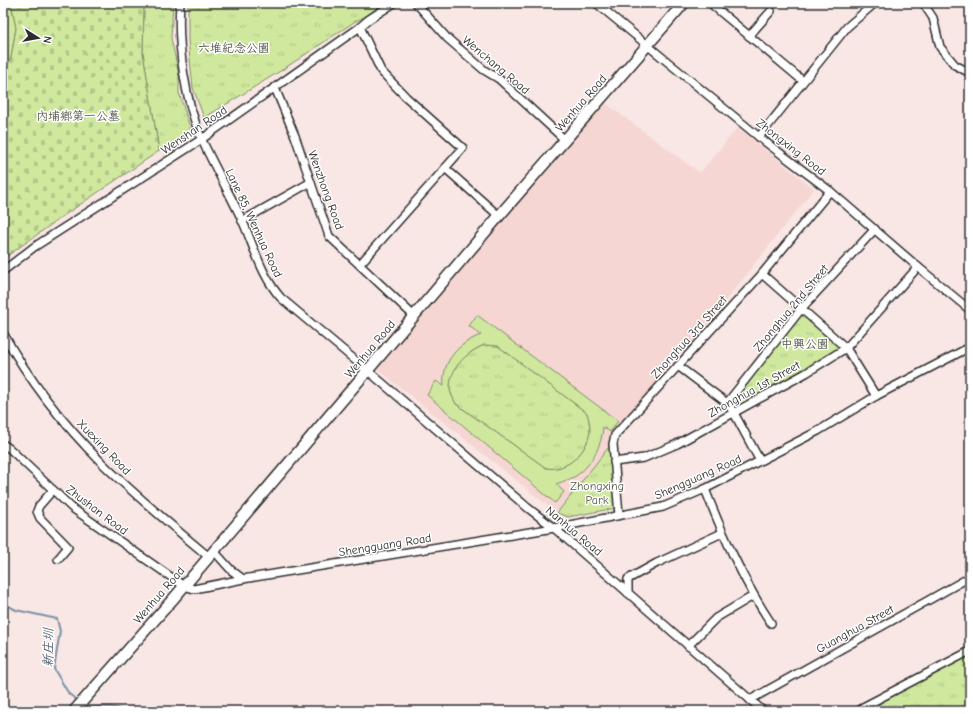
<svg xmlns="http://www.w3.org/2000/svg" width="973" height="714" font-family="'Comic Neue','LXGW WenKai TC',sans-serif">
	<defs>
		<pattern id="grass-tufts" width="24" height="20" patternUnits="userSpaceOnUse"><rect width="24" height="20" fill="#cfe89e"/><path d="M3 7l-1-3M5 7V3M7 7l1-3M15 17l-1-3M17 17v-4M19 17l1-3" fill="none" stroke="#b2c788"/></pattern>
		<pattern id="cemetery-stones" width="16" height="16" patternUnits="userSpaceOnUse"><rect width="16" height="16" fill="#cfe89e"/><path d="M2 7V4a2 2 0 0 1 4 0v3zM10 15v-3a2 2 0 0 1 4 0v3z" fill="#b2c788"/></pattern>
	</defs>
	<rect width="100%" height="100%" fill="#f9e7e5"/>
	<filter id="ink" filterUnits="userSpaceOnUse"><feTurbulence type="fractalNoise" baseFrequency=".025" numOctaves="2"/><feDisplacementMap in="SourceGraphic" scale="8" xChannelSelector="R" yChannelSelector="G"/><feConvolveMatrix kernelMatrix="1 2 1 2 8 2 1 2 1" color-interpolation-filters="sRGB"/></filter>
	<g filter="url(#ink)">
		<polygon fill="#f5d6d3" points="605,103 700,173 738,127 814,189 557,513 376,368 532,186"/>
		<g fill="url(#grass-tufts)" stroke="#7d8a64">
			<polygon points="3,3 11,3 16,28 11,58 3,72"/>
			<polygon points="144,3 173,3 171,38 179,75 179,93 191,131 159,151 143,53"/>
			<polygon points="188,3 384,3 366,16 354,22 282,70 204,118 193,88 188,40"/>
			<polygon points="802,312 843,348 804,371 735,410 730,402"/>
			<path d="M 484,345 L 498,346 L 587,413 C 589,419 590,425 590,432 C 587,452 567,472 546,468 L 456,404 C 454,400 451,395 450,390 C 448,368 466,353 484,345 Z"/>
			<polygon points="612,443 616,508 568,517 557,513"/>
			<polygon points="970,655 970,711 877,711 879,704 888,698"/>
		</g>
		<polygon fill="url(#cemetery-stones)" stroke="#7d8a64" points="11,3 144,3 143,53 159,151 66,214 3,259 3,72 11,58 16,28"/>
		<path fill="#cfe89e" stroke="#7d8a64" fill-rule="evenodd" d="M 477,315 L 618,421 L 610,432 L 603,427 C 602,446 590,468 574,477 C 568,480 562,482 556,484 L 564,492 L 555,503 L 427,395 L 436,381 L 444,386 C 441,361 459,343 481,335 L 469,326 ZM 484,345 L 498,346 L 587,413 C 589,419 590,425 590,432 C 587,452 567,472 546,468 L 456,404 C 454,400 451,395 450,390 C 449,368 466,353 484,345 Z"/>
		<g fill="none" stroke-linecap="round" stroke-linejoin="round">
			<g stroke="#7a92a6" stroke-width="2">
				<polyline points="3,603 16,610 57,619 60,631 54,669 69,694 78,701"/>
				<path d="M 86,707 C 99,709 112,703 124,711"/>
				<polyline points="193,711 194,711"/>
			</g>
			<defs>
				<g id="street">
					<path d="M 180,3 C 177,46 185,101 202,140 C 215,168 230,194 243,222 C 254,247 262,277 281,298 L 380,381 L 528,508 L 554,528 L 763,711"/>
					<polyline points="416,3 447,38 484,70 499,79 565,140"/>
					<polyline points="596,3 759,137 830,191 918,267 970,310"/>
					<polyline points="710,3 803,81"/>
					<polyline points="923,3 933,18 940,47 955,65 970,73"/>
					<polyline points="749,36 771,11"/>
					<polyline points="275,88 295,136 329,236 414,316"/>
					<polyline points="759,137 847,27 875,3"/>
					<polyline points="445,168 499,216"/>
					<polyline points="242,221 311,182"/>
					<polyline points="360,264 463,148 406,97 381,71 360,27"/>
					<polyline points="3,271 34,247 202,139 360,27 368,20 394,3"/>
					<polyline points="762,274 846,348 876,396"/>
					<path d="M 3,333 C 29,380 64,425 102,463 C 136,496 173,527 209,557"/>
					<polyline points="678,366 727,403 734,413 760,461"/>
					<polyline points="727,403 802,308 875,229"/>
					<polyline points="3,444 10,449 72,508 184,586 194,589 243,579 554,528 663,507 705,489 818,431 876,396 970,347"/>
					<polyline points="614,462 644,458 677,444 806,373 846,348 918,267"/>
					<path d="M 705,489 C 723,535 743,581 771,623"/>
					<polyline points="53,490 39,506 37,511 40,518 68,547 58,559"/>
					<polyline points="619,515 613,444 615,435 762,274 830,191"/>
					<polyline points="214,551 231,570 243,579"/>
					<polyline points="628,593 628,579 657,563 722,533"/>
					<polyline points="688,646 716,618 753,596"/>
					<polyline points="750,700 970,577"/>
					<polyline points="859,711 863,707 970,651"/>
				</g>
				<polyline id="secondary" points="74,711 174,598 499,216 684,3"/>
			</defs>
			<use href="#street" stroke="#2b2b2b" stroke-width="10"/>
			<use href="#secondary" stroke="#2b2b2b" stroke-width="13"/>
			<use href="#street" stroke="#fff" stroke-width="7"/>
			<use href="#secondary" stroke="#fff" stroke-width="10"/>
		</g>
	</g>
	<g text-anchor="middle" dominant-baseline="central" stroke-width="3" stroke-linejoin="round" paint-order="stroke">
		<g font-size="12" fill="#545a48" stroke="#fff">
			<text x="234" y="48">六堆紀念公園</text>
			<text x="78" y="116">內埔鄉第一公墓</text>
			<text x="805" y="344">中興公園</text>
			<text x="597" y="486">Zhongxing<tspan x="597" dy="14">Park</tspan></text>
		</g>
		<g font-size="12" fill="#2b2b2b" stroke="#fff">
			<text transform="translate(496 65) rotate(40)">Wenchang Road</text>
			<text transform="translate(581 103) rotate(-49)">Wenhua Road</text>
			<text transform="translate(194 130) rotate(-34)">Wenshan Road</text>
			<text transform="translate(791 147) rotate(38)">Zhongxing Road</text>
			<text transform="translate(326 190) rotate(70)">Wenzhong Road</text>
			<text transform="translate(254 223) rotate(65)">Lane 85, Wenhua Road</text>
			<text transform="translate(791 308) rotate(-50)">Zhonghua 2nd Street</text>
			<text transform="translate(689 337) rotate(-48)">Zhonghua 3rd Street</text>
			<text transform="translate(370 349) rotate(-50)">Wenhua Road</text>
			<text transform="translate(754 389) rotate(-29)">Zhonghua 1st Street</text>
			<text transform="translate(104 447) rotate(46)">Xuexing Road</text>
			<text transform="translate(698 477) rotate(-24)">Shengguang Road</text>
			<text transform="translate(97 510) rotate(37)">Zhushan Road</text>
			<text transform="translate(574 531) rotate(40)">Nanhua Road</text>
			<text transform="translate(385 545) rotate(-9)">Shengguang Road</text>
			<text transform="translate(159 595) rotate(-49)">Wenhua Road</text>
			<text transform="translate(855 629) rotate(-29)">Guanghua Street</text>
		</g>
		<g font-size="13" font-style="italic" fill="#525e68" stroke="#fff">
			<text transform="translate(48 648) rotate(-89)">新庄圳</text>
		</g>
	</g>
	<rect width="973" height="714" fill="none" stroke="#fff" stroke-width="16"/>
	<rect x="8" y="8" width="957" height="698" fill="none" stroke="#2b2b2b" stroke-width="1.5" filter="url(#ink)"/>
	<g transform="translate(38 38) rotate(101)" stroke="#ffffff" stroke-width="3" paint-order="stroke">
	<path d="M0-3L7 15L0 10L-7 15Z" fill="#2b2b2b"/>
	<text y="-6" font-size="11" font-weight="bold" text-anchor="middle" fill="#2b2b2b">N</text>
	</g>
</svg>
